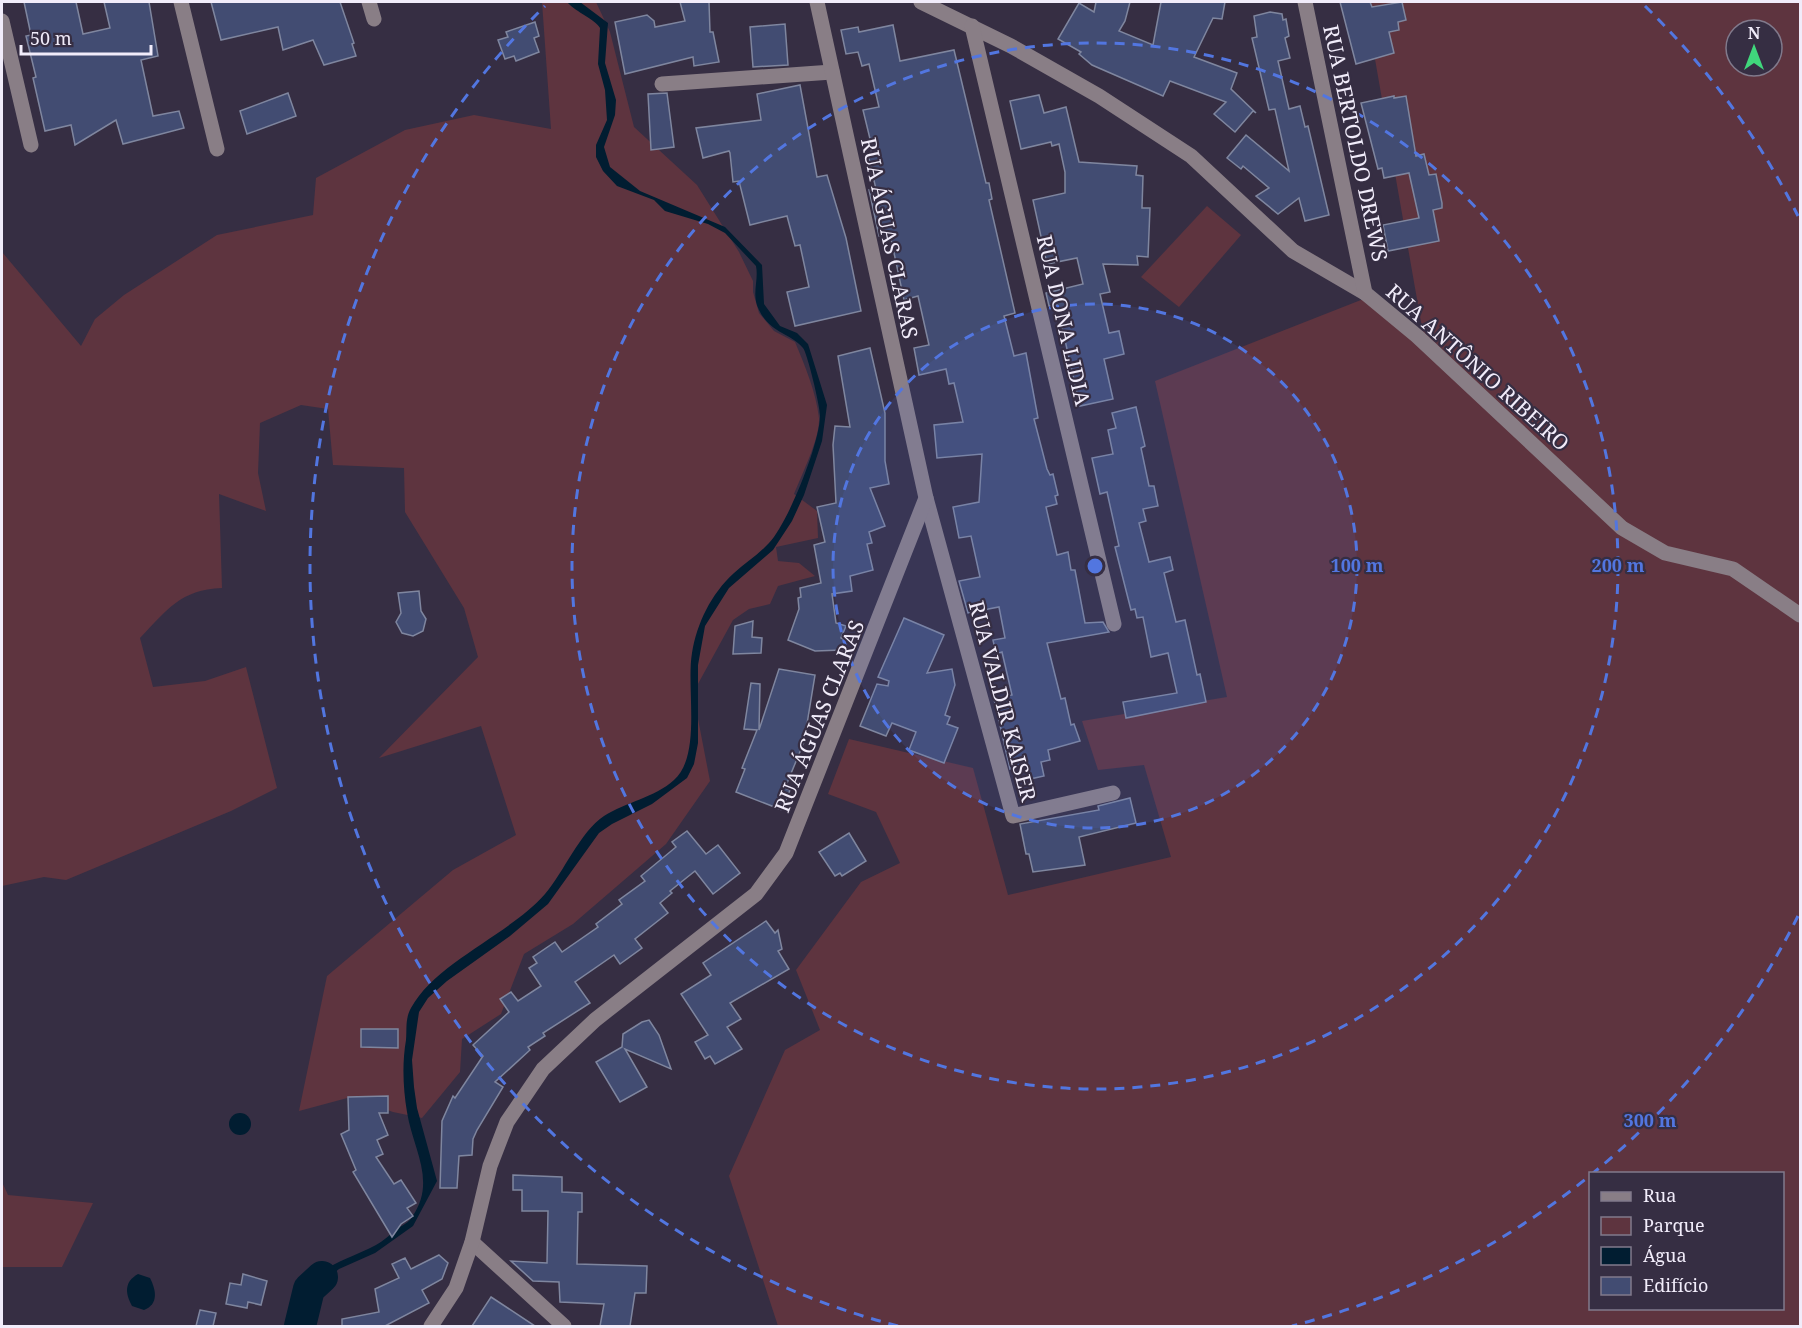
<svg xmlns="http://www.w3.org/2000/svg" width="1802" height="1328" font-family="'Noto Serif',serif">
	<rect width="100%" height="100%" fill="#362e43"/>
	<g fill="#5e343f" fill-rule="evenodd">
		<path d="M 542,2 L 596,2 L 610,32 L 634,127 L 697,185 L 739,252 L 753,281 L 753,292 L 759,313 L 774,331 L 795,342 C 805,366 816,392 819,418 C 820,438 802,474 794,494 L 817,511 L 818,538 L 776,547 L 778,561 L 799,563 L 815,576 L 778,586 L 770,604 L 749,609 L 733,620 L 693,693 L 710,781 L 666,844 L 573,924 L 524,954 L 501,1014 L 462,1039 L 460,1072 L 422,1118 L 393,1112 L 351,1097 L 299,1111 L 327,976 L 453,870 L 516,835 L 481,726 L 379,758 L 478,657 L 464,608 L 405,512 L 404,468 L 333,465 L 328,409 L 301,405 L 260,423 L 258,473 L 266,511 L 219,494 L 222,588 C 180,590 168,609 140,638 L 153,687 L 205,681 L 246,667 L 277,788 L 231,811 L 66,880 L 44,877 L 2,886 L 2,252 L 81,346 L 95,319 L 124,295 L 217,235 L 313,215 L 316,178 L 405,130 L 474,115 L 551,129 Z"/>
		<path d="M 1365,2 L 1800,2 L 1800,1326 L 778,1326 L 729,1176 L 785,1050 L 820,1030 L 796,970 L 861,882 L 900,863 L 876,812 L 828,794 L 849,739 L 973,768 L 1008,895 L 1171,857 L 1144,765 L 1098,770 L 1082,721 L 1227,697 L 1155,381 L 1366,298 L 1425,345 ZM 1736,30 L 1772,30 L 1772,66 L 1736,66 ZM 1590,1174 L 1782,1174 L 1782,1308 L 1590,1308 Z"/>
		<polygon points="1207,206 1241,235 1179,307 1141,277"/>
		<polygon points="2,1182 8,1195 93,1203 62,1267 2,1267"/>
	</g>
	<g fill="#011d31">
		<path d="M 567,2 L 580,2 L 608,23 L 605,63 L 616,100 L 615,115 L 604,147 L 610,167 L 640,191 L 725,227 L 762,265 L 764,304 L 780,326 L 797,333 L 808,344 L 827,405 L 822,441 L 804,495 L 792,521 L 773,550 L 729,588 L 705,626 L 698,665 L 698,743 L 694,764 L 687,778 L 652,804 L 612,824 L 599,833 L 548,904 L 510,936 L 447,981 L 428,998 L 419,1012 L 412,1060 L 414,1087 L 417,1108 L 437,1181 L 413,1226 L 375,1253 L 339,1269 L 314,1289 L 306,1315 L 300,1309 C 309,1266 342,1263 376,1245 C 383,1241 390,1235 397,1229 C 401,1226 410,1222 412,1217 C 437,1181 413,1150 407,1112 C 403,1088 402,1063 406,1040 C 407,1028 405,1019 411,1008 C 436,962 509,935 545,894 C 564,872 580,832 604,816 C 626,802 654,798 674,780 C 702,755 686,688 692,653 C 697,623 711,594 734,573 C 745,563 758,555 769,543 C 788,523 819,445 820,417 C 821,409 807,352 803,348 C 789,332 771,334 759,310 C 751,294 759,281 756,266 L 725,233 L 708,224 L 665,211 L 654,200 L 617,186 L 603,171 L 596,157 L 596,145 L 607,120 L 605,90 L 598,64 L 600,28 C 595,19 577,13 567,2 Z"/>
		<circle cx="240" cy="1124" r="11"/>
		<path d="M 138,1274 L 150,1278 C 156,1290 159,1304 144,1310 L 132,1306 C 125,1293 124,1282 138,1274 Z"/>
	</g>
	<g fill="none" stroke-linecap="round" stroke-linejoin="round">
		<polyline stroke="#011d31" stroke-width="32" points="300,1326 309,1289 322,1277"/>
	</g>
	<g fill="#424c72" stroke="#7f869f" stroke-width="1.5">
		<polygon points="24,2 76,2 83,34 110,28 104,2 149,2 158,56 141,60 153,116 179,111 184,128 123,144 116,120 75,145 71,125 45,131 33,78 36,77 26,36 31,35"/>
		<polygon points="211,2 340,2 354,43 352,44 356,56 324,65 313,40 283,50 278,27 221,40"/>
		<polygon points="680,2 709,2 710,32 713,32 719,62 694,66 693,57 625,74 615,22 647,15 654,21 655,27 685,21"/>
		<polygon points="1096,2 1130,2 1125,21 1119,31 1153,45 1161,2 1225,2 1222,19 1213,18 1194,57 1237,73 1231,89 1256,113 1253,111 1235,132 1214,114 1226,102 1170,81 1163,96 1092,65 1079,54 1081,52 1058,39 1079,3 1094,12"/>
		<polygon points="1340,2 1370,2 1372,7 1402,2 1406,20 1398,22 1399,30 1389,32 1394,53 1356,64"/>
		<polygon points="1270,12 1282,14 1283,20 1286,19 1289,36 1285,38 1290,58 1278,61 1289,109 1300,106 1305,127 1308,126 1329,215 1305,221 1299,198 1278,214 1256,196 1269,188 1243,166 1241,169 1227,158 1246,135 1289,171 1275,109 1269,110 1252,38 1257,37 1254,16"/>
		<polygon points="535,22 539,36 534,38 539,52 516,61 514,56 505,59 498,40 508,37 506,32"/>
		<polygon points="785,24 788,65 753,67 750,27"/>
		<polygon points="893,25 900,61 954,50 986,183 989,183 992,199 989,200 1015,313 1004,316 1014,356 1026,353 1038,418 1034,419 1047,469 1050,475 1053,474 1058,495 1055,496 1057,504 1046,507 1057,555 1068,552 1071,570 1075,570 1085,623 1103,622 1109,632 1047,643 1061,699 1065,698 1071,725 1074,724 1080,741 1048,750 1050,760 1041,762 1044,776 1030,779 1027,765 1010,769 994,699 1012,695 1002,652 996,654 993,640 1005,638 999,607 968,613 959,581 980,577 971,536 959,538 953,507 979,502 982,454 937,458 934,425 963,422 954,383 949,384 946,369 919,375 914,348 929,345 918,296 904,300 890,234 879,236 869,190 876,189 868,154 871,153 872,147 863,110 879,107 869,64 862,66 858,52 846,54 841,30 858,27 859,32"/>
		<polygon points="800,85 817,177 827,175 846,238 861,311 795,326 787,292 809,287 800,245 795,246 787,216 750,225 739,181 733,182 730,153 729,151 703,158 696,128 761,120 757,94"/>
		<polygon points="288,93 296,116 247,134 240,111"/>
		<polygon points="667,93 674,147 651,150 648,94"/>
		<polygon points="1039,95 1044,113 1066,107 1079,162 1137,166 1136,175 1143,176 1142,208 1150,208 1148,257 1137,256 1138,265 1103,264 1110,292 1100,294 1109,333 1119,331 1124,354 1104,359 1113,399 1080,406 1057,305 1049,306 1046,293 1083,284 1077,258 1047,264 1033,200 1065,193 1065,172 1059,144 1052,146 1051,142 1021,149 1010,101"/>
		<polygon points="1394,96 1394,98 1406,96 1416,156 1424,154 1429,175 1436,174 1442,203 1442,208 1433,210 1439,241 1388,251 1383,225 1419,218 1409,173 1384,178 1382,168 1378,169 1361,103"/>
		<polygon points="870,348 885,413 885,461 889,484 870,488 885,526 869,532 872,543 867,544 873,570 850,576 852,591 832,594 836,623 846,626 841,638 845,640 842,650 815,651 788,640 799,609 798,598 801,597 800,588 821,583 814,545 825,542 817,507 836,503 833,445 835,426 850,427 838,356"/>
		<polygon points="1136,407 1145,446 1141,448 1149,486 1154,486 1158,506 1143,509 1146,521 1139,523 1149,562 1170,557 1173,570 1164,573 1176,622 1185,620 1197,675 1200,674 1206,702 1126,718 1123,702 1177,693 1168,653 1151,657 1143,617 1137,618 1135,609 1131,610 1115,547 1119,546 1107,492 1100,494 1092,458 1113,454 1108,430 1116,428 1112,413"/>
		<polygon points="419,591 421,611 426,619 423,631 413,636 402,633 396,622 401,613 398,593"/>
		<polygon points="904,618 944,635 927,673 952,669 955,685 945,715 950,717 947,724 958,728 944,763 909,750 916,732 892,723 886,736 860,726 877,684 888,686 889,681 878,677"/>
		<polygon points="753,621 752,637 762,638 761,653 733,654 735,626"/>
		<polygon points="779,669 815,675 804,742 785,788 790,790 782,810 736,792 745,769 742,768 757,730 744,729 751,683 760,684 759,730"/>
		<polygon points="1130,798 1136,823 1079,837 1085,865 1033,872 1029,854 1026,854 1020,824 1099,810 1098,806"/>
		<polygon points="687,831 706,854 718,845 740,873 713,894 695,871 670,891 672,893 660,903 668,913 635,939 642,948 620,964 614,955 575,982 590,1003 543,1033 545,1036 528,1047 530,1050 495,1082 503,1087 477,1130 473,1139 472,1155 459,1156 457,1188 440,1188 442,1121 453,1096 455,1098 483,1056 473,1045 509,1012 500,999 511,992 518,1001 541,986 529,968 537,963 533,957 555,942 562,952 598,927 596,924 622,904 619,900 645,881 641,876 676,847 672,842"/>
		<polygon points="849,833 866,861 842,876 840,873 835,876 819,852"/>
		<polygon points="766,921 775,933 778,930 782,949 778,951 789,969 730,1003 741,1019 727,1027 742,1049 715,1064 710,1056 705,1059 695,1042 708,1035 681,994 711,975 703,963"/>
		<polygon points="649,1020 659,1035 671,1069 625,1049 647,1087 620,1102 596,1062 622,1047 623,1034 642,1022"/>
		<polygon points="361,1029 398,1029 398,1048 361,1047"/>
		<polygon points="388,1096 388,1113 379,1113 388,1135 377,1140 383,1154 376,1157 394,1184 401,1180 416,1203 407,1208 413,1216 401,1224 392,1237 353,1172 356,1170 341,1134 349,1130 348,1097"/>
		<polygon points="513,1175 562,1177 562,1192 582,1193 582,1212 578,1212 577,1264 647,1266 646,1293 635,1293 630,1326 600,1326 604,1304 560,1302 559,1282 533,1281 511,1261 547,1263 548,1211 522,1211 522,1190 513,1190"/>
		<polygon points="439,1255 448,1263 442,1279 422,1290 429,1303 385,1326 342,1326 342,1319 379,1312 375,1289 399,1278 392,1264 405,1258 411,1269"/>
		<polygon points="243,1274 267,1281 261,1305 248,1302 247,1308 226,1304 230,1283 241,1285"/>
		<polygon points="491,1297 535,1326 472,1326"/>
		<polygon points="200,1310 216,1313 213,1326 196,1326"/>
	</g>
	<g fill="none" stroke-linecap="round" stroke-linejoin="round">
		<g stroke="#897e86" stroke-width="15">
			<polyline points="181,2 217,149"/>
			<polyline points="369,2 374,19"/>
			<polyline points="921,2 1011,46 1099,96 1191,156 1293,251 1365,293 1417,336 1622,528 1665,553 1733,569 1800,615"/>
			<polyline points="1305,2 1365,293"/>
			<polyline points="2,21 31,145"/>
			<polyline points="972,26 1114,624"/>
			<polyline points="662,84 832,72"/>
			<polyline points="926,498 1013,816 1113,793"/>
			<polyline points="472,1242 564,1326"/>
			<polyline points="431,1326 456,1288 472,1242 490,1166 507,1122 543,1069 595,1020 756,894 786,853 926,498 817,2"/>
		</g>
	</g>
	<circle cx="1095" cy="566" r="262" fill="#5276e0" fill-opacity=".12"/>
	<g fill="none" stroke="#5276e0" stroke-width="3" stroke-dasharray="10 8">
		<circle cx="1095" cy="566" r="262"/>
		<circle cx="1095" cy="566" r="523"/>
		<path d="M1798 916A785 785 0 0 1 1292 1326M898 1326A785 785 0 0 1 545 6M1645 6A785 785 0 0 1 1798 216"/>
	</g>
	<g text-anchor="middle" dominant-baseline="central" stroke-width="4.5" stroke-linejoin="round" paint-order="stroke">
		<g font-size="21" fill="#f1ecfa" stroke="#362e43">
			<text transform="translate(1356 143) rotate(78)">RUA BERTOLDO DREWS</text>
			<text transform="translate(890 238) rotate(78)">RUA ÁGUAS CLARAS</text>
			<text transform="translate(1064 320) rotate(77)">RUA DONA LIDIA</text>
			<text transform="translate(1478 367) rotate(42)">RUA ANTÔNIO RIBEIRO</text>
			<text transform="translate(1003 701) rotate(75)">RUA VALDIR KAISER</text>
			<text transform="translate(819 716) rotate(-68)">RUA ÁGUAS CLARAS</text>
		</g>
	</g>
	<circle cx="1095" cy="566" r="9" fill="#5276e0" stroke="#362e43" stroke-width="3"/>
	<g font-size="18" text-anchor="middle" font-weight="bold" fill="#5276e0" stroke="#362e43" stroke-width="4.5" stroke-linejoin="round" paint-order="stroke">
		<text x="1357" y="572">100 m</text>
		<text x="1618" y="572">200 m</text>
		<text x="1650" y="1127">300 m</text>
	</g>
	<rect width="1802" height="1328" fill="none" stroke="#f1ecfa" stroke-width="6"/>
	<rect x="1589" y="1172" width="195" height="138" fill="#362e43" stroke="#817a8c" stroke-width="1.5"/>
	<rect x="1601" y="1192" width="30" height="9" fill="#897e86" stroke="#817a8c" stroke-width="1.5"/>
	<text x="1643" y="1202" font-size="18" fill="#f1ecfa">Rua</text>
	<rect x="1601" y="1217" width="30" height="18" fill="#5e343f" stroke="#817a8c" stroke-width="1.5"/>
	<text x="1643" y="1232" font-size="18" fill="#f1ecfa">Parque</text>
	<rect x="1601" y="1247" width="30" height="18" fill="#011d31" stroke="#817a8c" stroke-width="1.5"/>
	<text x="1643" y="1262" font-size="18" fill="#f1ecfa">Água</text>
	<rect x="1601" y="1277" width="30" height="18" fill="#424c72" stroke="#817a8c" stroke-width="1.5"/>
	<text x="1643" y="1292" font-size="18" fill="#f1ecfa">Edifício</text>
	<g transform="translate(1754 48)"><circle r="28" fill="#362e43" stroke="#817a8c" stroke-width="1.5"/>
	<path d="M0-4.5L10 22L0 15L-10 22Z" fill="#40d77c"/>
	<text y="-9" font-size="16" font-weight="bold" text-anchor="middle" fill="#f1ecfa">N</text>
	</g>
	<path d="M21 45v9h130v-9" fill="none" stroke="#f1ecfa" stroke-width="3"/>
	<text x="30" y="45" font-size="18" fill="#f1ecfa" stroke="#362e43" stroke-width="4.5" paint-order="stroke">50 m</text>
</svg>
